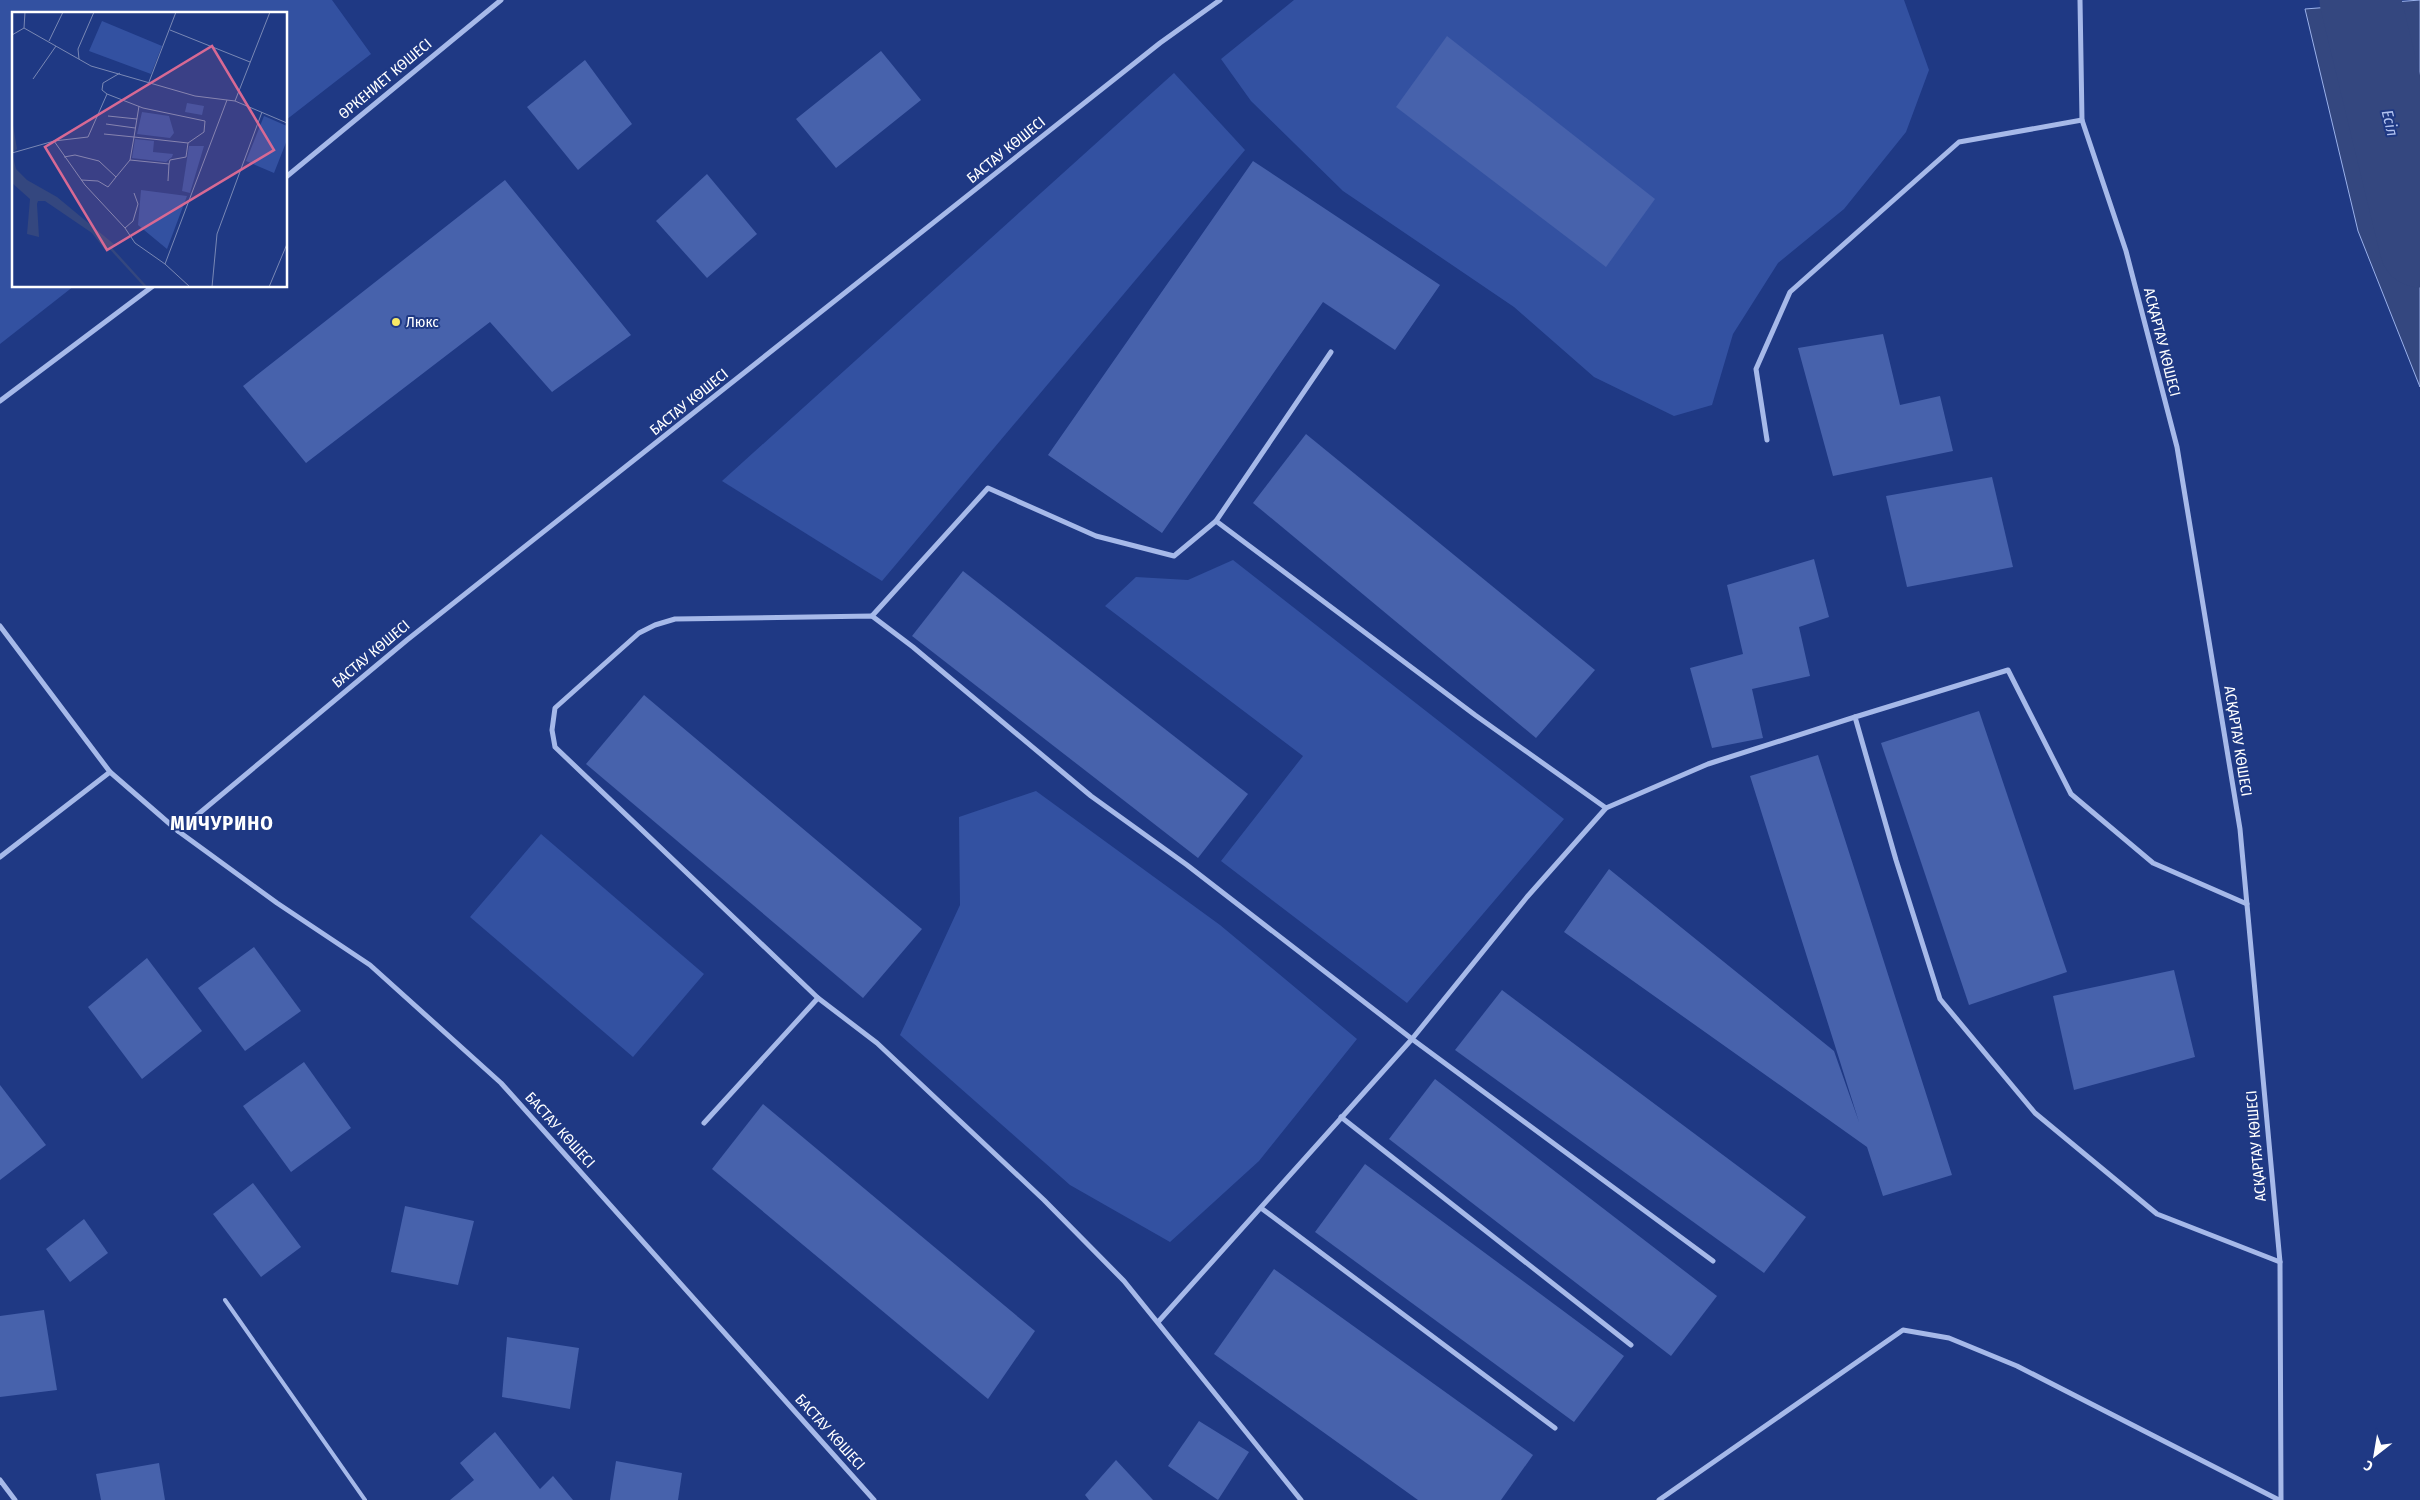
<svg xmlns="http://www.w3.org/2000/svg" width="2420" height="1500" font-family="'Fira Sans Condensed',sans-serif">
	<rect width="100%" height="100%" fill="#1f3984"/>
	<g fill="#3351a1">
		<polygon points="0,0 332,0 371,54 286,120 286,14 14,14 14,286 74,286 0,344"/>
		<polygon points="1294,0 1904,0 1929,70 1906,132 1844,209 1778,263 1733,334 1712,405 1674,416 1594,377 1514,307 1343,191 1251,101 1221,59"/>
		<polygon points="1174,73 1245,150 882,581 722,481"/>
		<polygon points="1233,560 1564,819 1407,1003 1221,861 1303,756 1105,606 1136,577 1188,580"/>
		<polygon points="1036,791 1220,925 1357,1039 1259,1161 1170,1242 1070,1185 900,1035 960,905 959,817"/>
		<polygon points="541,834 704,974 633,1057 470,917"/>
	</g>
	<polygon fill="#34477f" stroke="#9ab1eb" points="2420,0 2420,387 2358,231 2305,9"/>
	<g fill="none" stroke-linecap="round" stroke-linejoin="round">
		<polyline stroke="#34477f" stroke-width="81" points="2360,0 2420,247"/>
	</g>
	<g fill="#4762ac">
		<polygon points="1447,36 1655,199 1606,267 1396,107"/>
		<polygon points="881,51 921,100 836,168 796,119"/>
		<polygon points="585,60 632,124 578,170 527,107"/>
		<polygon points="1253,161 1440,285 1395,350 1323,302 1162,533 1048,455"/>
		<polygon points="707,174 757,234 707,278 656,221"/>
		<polygon points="505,180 631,335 552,392 490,322 306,463 243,386"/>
		<polygon points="1883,334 1900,405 1940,396 1953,451 1833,476 1798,348"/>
		<polygon points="1306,434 1595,670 1536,738 1253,503"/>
		<polygon points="1992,477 2013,567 1907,587 1886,496"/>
		<polygon points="1814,559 1829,617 1799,627 1810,676 1752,689 1763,738 1712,748 1690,668 1743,654 1727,585"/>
		<polygon points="963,571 1248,794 1198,858 912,636"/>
		<polygon points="644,695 922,929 863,998 586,764"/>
		<polygon points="1979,711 2067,972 1969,1005 1881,743"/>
		<polygon points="1818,755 1952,1175 1883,1196 1867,1147 1564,932 1609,869 1834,1051 1859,1122 1750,776"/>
		<polygon points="254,947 301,1011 245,1051 198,988"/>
		<polygon points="147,958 202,1031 142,1079 88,1007"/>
		<polygon points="2174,970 2195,1057 2074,1090 2053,996"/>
		<polygon points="1502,990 1806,1217 1764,1273 1455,1050"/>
		<polygon points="304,1062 351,1128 291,1172 243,1106"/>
		<polygon points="1435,1079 1717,1296 1671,1356 1389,1139"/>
		<polygon points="0,1085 46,1145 0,1180"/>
		<polygon points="763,1104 1035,1331 988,1399 712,1169"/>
		<polygon points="1365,1164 1624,1356 1574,1422 1315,1232"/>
		<polygon points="253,1183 301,1247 261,1277 213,1214"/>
		<polygon points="405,1206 474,1221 458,1285 391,1272"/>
		<polygon points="84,1219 108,1253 70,1282 46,1249"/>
		<polygon points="1274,1269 1533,1455 1501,1500 1418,1500 1214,1354"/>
		<polygon points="44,1310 57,1390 0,1397 0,1316"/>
		<polygon points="507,1337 579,1348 570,1409 502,1397"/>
		<polygon points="1199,1421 1249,1452 1218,1500 1168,1466"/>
		<polygon points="495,1432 540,1489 553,1476 573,1500 450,1500 474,1480 460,1463"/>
		<polygon points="1116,1460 1153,1500 1089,1500 1085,1495"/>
		<polygon points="616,1461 682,1473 678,1500 610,1500"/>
		<polygon points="159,1463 165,1500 101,1500 96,1474"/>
	</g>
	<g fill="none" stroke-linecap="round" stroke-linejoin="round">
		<polyline stroke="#a6b9e9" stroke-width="4" points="225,1300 365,1500"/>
		<g stroke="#a6b9e9" stroke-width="5">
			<polyline points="2080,0 2082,120 2126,251 2177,447 2240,829 2280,1262 2281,1500"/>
			<polyline points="286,177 501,0"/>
			<polyline points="1331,352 1216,521 1475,715 1606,808 1708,764 1855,717"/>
			<polyline points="0,401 153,286"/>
			<polyline points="1767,440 1756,369 1790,292 1959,142 2082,120"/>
			<polyline points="872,616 988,488 1096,536 1174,556 1216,521"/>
			<polyline points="0,626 110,772 178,831 277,903 370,965 501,1083 874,1500"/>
			<polyline points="1606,808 1527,897 1412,1039 1713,1261"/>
			<polyline points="178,831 407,640 1160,43 1220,0"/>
			<polyline points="0,857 110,772"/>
			<polyline points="2247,904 2153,863 2071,794 2008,670 1855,717 1896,860 1940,999 2035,1113 2157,1214 2280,1262"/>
			<polyline points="1341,1117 1631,1345"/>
			<polyline points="704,1123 818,998"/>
			<polyline points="1261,1208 1555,1428"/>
			<polyline points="1158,1322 1412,1039 1187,865 1091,796 913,647 872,616 675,619 655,625 639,633 555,708 552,730 555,747 818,998 877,1043 1044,1200 1124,1281 1301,1500"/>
			<polyline points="0,1480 15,1500"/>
			<polyline points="1659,1500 1903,1330 1949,1338 2017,1366 2279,1500"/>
		</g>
	</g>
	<circle fill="#f8e866" stroke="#1f3984" stroke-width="2" cx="396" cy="322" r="5"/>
	<g text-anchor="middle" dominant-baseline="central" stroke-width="4" stroke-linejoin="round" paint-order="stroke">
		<g font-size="15" fill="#fff" stroke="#1f3984">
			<text transform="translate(385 79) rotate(-40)">ӨРКЕНИЕТ КӨШЕСІ</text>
			<text transform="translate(1006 150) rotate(-39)">БАСТАУ КӨШЕСІ</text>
			<text transform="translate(2162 342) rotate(76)">АСҚАРТАУ КӨШЕСІ</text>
			<text transform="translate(689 402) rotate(-39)">БАСТАУ КӨШЕСІ</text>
			<text transform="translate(371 654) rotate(-40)">БАСТАУ КӨШЕСІ</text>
			<text transform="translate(2238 741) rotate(81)">АСҚАРТАУ КӨШЕСІ</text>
			<text transform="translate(560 1130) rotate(48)">БАСТАУ КӨШЕСІ</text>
			<text transform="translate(2256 1146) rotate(-95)">АСҚАРТАУ КӨШЕСІ</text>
			<text transform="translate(830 1432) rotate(48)">БАСТАУ КӨШЕСІ</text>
		</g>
		<g font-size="15" fill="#fff" stroke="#1f3984" text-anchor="start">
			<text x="406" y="322">Люкс</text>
		</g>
		<g font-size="16" font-style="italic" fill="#b2c3f1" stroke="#1f3984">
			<text transform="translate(2390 123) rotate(76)">Есіл</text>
		</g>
		<g font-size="20" font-weight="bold" letter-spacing="1" fill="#fff" stroke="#1f3984">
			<text x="222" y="823">МИЧУРИНО</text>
		</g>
	</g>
	<g transform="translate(12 12)">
		<rect width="275" height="275" fill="#1f3984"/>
		<path d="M 90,9 L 150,34 L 139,62 L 77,39 ZM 175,91 L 192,94 L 190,103 L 173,100 ZM 130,100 L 157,104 L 162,121 L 158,126 L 125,122 ZM 252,104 L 275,114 L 275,128 L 262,161 L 234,149 ZM 123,127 L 142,129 L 141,140 L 161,142 L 160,145 L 154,150 L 120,146 ZM 177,134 L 192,134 L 178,181 L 170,179 ZM 129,178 L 175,184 L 155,237 L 126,213 Z" fill="#3351a1"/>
		<path d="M 0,107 L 5,137 L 0,141 L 4,157 L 15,168 L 45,185 L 103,233 L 94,239 L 80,221 L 33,189 L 26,189 L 25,192 L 27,225 L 15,222 L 18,187 L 0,171 Z" fill="#34477f"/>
		<path fill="none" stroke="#34477f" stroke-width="2.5" d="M 92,229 L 134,275"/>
		<path fill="none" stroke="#7988b5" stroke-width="1" d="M 12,16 L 13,0M 158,18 L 238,50M 0,23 L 12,16 L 79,54 L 183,84 L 223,89 L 275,111M 37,29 L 51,0M 67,47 L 66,37 L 82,0M 21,67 L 44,34M 137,70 L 164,0M 95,82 L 131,96 L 193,109 L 192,120 L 176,131 L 122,125 L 127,94M 223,89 L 258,0M 96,104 L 125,107M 94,112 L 123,116M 92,122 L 122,125 L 118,148M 42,129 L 73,173 L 113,216 L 123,231 L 153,252 L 178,275M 0,141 L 42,129 L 76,125 L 95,82 L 90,78 L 91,71 L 108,61M 52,145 L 63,143 L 87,149 L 104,165 L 96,175 L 86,169 L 69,168M 157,152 L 158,148 L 174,145 L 176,131M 104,165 L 118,148 L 157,152 L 156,169M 113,216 L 121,209 L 126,192 L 122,181M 153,252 L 215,88M 200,275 L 205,222 L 250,100M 257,275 L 275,232"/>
		<path fill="#d76994" fill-opacity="0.15" stroke="#d76994" stroke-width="2.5" d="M 200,34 L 262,138 L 95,238 L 33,135 Z"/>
		<rect width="275" height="275" fill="none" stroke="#fff" stroke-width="2.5"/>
	</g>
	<g transform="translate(2375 1455) rotate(211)" stroke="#1f3984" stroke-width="4" paint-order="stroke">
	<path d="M0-4L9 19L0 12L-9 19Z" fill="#ffffff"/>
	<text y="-8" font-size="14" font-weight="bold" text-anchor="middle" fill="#ffffff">С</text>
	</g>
</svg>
